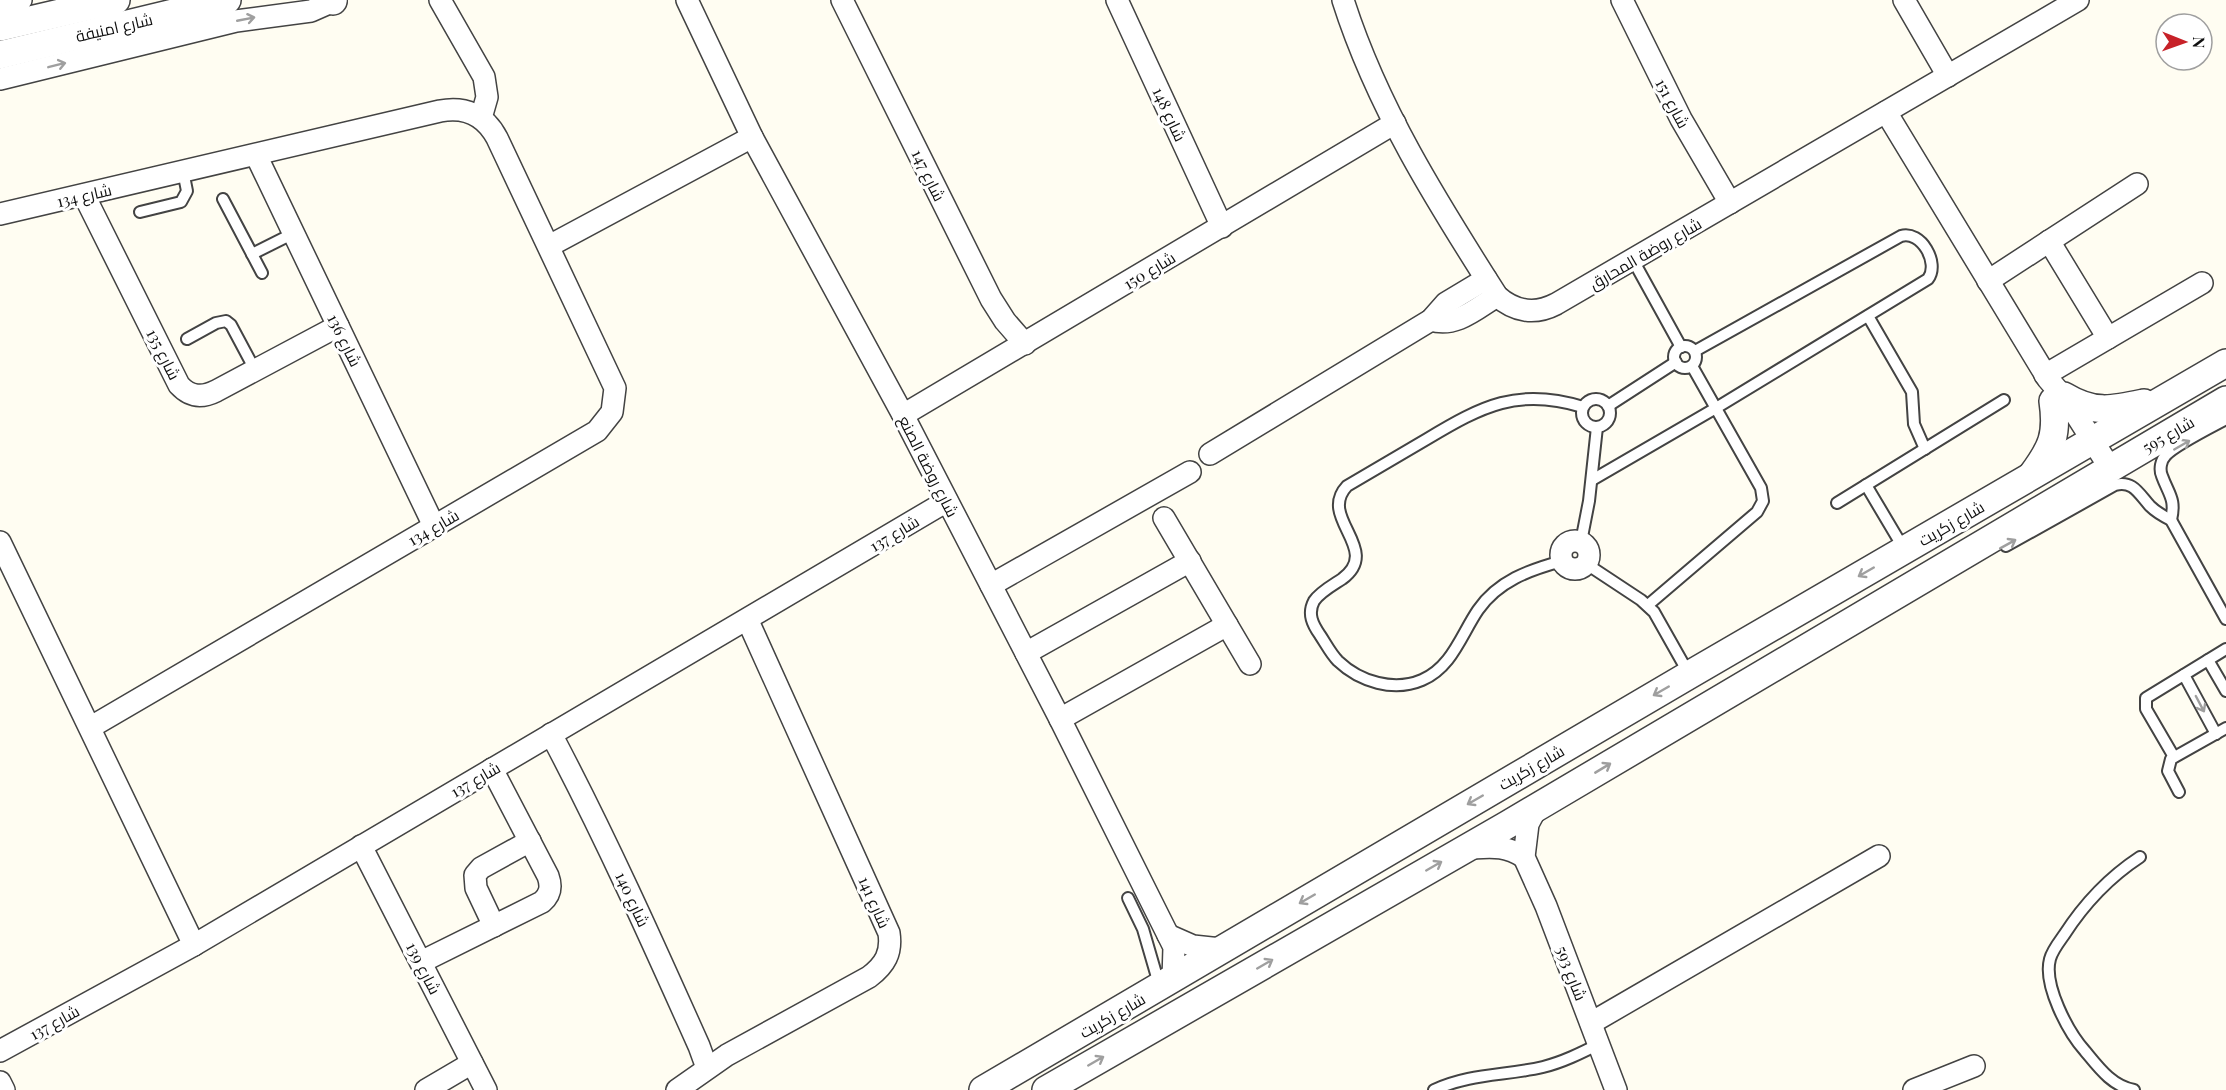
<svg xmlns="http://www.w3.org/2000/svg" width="2226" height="1090" font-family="'Playfair Display',Cairo,serif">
	<rect width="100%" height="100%" fill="#fffdf2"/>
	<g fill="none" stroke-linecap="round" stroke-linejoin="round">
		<defs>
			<g id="service">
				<polyline points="223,199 262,273"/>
				<polyline points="140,212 181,202 187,191 183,171"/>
				<polyline points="252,254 294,233"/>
				<polyline points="1633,260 1681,347"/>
				<polyline points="1868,316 1912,392 1914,424 1925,449"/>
				<polyline points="187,339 216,323 226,321 231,325 255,370"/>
				<circle cx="1685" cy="357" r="11"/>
				<circle cx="1596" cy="413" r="14"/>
				<polyline points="1608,406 1676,362"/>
				<path d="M 1592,480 L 1716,408 L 1928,279 C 1940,263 1921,230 1901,236 L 1695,351"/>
				<polyline points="1866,485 1904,549"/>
				<polyline points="1837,503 2004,400"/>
				<path d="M 2171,520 C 2176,499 2169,495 2162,476 C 2159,469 2161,460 2166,455 C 2175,445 2213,426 2226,419"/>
				<polyline points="1581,542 1589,501 1597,427"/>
				<path d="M 2006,546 L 2115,485 C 2133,480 2139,494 2150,506 C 2156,512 2163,516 2171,520 L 2226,619"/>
				<path d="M 1562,561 C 1529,570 1498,581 1478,610 C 1461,635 1452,667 1422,680 C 1394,692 1360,682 1338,661 C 1331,654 1326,644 1320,635 C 1313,625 1307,614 1314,601 C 1320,592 1333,585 1342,579 C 1383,549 1317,518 1347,486 C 1374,470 1400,455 1427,439 C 1482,406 1518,387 1583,407"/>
				<polyline points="1585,563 1641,600 1654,612 1689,674"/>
				<polyline points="1648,605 1757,512 1763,501 1761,488 1692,366"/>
				<polyline points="2208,660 2226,691"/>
				<polyline points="2184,675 2216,734"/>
				<polyline points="2174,757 2146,709 2146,698 2226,649"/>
				<polyline points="2179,792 2168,771 2171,759 2226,728"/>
				<polyline points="1128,898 1143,929 1159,984"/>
				<path d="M 1434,1090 C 1471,1073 1504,1076 1543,1067 C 1563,1062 1581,1053 1599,1044"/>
				<path d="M 2134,1090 C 2112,1086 2099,1068 2085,1051 C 2068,1032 2043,985 2050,959 C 2052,951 2059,942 2064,935 C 2084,904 2108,878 2140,857"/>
			</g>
			<g id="minor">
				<polyline points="440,0 484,77 487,97 481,118"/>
				<polyline points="687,0 752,137 903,415 1060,719 1174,947 1173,979"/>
				<polyline points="842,0 991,299 1005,321 1025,344"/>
				<polyline points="1117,0 1222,227"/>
				<path d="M 1343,0 C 1377,107 1437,202 1497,296 C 1515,312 1535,315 1556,304 L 2078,0"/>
				<polyline points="1622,0 1681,119 1730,203"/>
				<polyline points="1904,0 1948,76"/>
				<polyline points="0,9 21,0"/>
				<polyline points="0,79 236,21 311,11 336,0"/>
				<polyline points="1886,112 2048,379 2068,402 2110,468"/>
				<polyline points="256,155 434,526"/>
				<path d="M 84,195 L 179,385 C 190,397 202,398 216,391 L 338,326"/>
				<path d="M 0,214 L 440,111 C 465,106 485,115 497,138 L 615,388 L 612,412 L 597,431 L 91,727"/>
				<polyline points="2049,241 2108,338"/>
				<polyline points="549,246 752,137"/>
				<polyline points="1988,281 2137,184"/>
				<path d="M 1431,320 C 1456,328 1477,308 1497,296"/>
				<polyline points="2045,375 2202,283"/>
				<polyline points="903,415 1395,123"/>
				<polyline points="1210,454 1431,320 1446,303 1486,279"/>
				<polyline points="1164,518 1250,664"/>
				<circle cx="1575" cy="555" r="14"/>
				<polyline points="0,542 194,945"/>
				<polyline points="991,585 1190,472"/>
				<polyline points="1026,653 1190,561"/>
				<polyline points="1060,719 1227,625"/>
				<path d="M 551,734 C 605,836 652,941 699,1046 L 707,1068"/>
				<polyline points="1537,807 1528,824 1524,857 1546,906 1616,1090"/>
				<polyline points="361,846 486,1090"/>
				<path d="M 1470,848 C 1493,847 1504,845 1524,857"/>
				<polyline points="494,926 476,888 475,875 481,868 530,841"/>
				<polyline points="1168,935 1193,946 1221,949"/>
				<path d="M 421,962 L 542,902 C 550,895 552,887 548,876 L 492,769"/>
				<polyline points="1591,1023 1879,856"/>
				<polyline points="0,1051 194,945 947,501"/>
				<polyline points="0,1082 4,1090"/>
				<polyline points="426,1090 472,1063"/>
				<path d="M 677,1090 L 727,1055 L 869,977 C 885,965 892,953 889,933 L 748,621"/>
				<polyline points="1914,1090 1974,1066"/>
			</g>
			<g id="tertiary">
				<polyline points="332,0 333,1"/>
				<polyline points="0,27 116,0"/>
				<polyline points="0,55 227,0"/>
				<path d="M 2064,396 C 2094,414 2111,410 2144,403"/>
				<path d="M 2032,475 C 2052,448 2058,435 2053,401"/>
				<polyline points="983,1090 1689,675 2226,363"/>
				<polyline points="1046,1090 1507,825 2226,400"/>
			</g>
		</defs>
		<use href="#service" stroke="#434343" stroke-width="14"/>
		<use href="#minor" stroke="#434343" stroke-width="24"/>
		<use href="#tertiary" stroke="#434343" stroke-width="30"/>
		<use href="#service" stroke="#fff" stroke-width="10"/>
		<use href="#minor" stroke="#fff" stroke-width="21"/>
		<use href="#tertiary" stroke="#fff" stroke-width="27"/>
	</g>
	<defs><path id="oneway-shaft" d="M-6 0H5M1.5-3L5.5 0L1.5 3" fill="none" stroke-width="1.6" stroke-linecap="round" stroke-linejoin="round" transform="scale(1.5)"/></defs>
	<g stroke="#9f9f9f">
		<use href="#oneway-shaft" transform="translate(246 19) rotate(-11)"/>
		<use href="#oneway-shaft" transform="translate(57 65) rotate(-14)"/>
		<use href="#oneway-shaft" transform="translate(2182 445) rotate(-30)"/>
		<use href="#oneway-shaft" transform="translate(2008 544) rotate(-29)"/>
		<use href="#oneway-shaft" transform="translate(1866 572) rotate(150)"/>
		<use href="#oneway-shaft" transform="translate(1661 691) rotate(150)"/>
		<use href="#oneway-shaft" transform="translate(2200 704) rotate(62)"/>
		<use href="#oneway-shaft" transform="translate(1603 768) rotate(-31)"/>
		<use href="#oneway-shaft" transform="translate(1475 800) rotate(150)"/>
		<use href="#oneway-shaft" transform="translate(1434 866) rotate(-30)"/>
		<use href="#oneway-shaft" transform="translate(1307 899) rotate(150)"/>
		<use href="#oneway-shaft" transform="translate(1265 964) rotate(-30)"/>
		<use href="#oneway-shaft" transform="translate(1096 1061) rotate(-30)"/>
	</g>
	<g text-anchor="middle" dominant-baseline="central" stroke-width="6" stroke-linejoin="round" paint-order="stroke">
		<g font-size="16" fill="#101010" stroke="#fff">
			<text transform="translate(114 27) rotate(-13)">شارع امنيفة</text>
			<text transform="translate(1673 103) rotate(62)">شارع 151</text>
			<text transform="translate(1170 114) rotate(65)">شارع 148</text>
			<text transform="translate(929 175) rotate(64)">شارع 147</text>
			<text transform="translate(84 195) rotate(-13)">شارع 134</text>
			<text transform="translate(1645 253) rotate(-30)">شارع روضة المحارق</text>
			<text transform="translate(1149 270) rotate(-31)">شارع 150</text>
			<text transform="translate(345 340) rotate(64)">شارع 136</text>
			<text transform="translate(164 354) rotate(63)">شارع 135</text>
			<text transform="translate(2168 434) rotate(-30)">شارع 595</text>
			<text transform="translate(929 466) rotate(63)">شارع روضة الصنع</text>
			<text transform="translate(1951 523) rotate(-30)">شارع زكريت</text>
			<text transform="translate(433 527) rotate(-30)">شارع 134</text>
			<text transform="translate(894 533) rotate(-31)">شارع 137</text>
			<text transform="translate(1531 767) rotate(-30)">شارع زكريت</text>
			<text transform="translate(475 779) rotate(-30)">شارع 137</text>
			<text transform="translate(633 899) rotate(65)">شارع 140</text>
			<text transform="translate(875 902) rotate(66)">شارع 141</text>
			<text transform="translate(424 968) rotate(63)">شارع 139</text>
			<text transform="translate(1572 973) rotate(69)">شارع 593</text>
			<text transform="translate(1112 1015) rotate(-30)">شارع زكريت</text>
			<text transform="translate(54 1022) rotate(-29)">شارع 137</text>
		</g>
	</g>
	<g transform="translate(2184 42) rotate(91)"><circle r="28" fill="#ffffff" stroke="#9f9f9f" stroke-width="1.5"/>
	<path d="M0-4.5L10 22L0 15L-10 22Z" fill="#c72128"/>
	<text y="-9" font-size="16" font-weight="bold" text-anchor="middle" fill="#101010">N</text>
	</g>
</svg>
